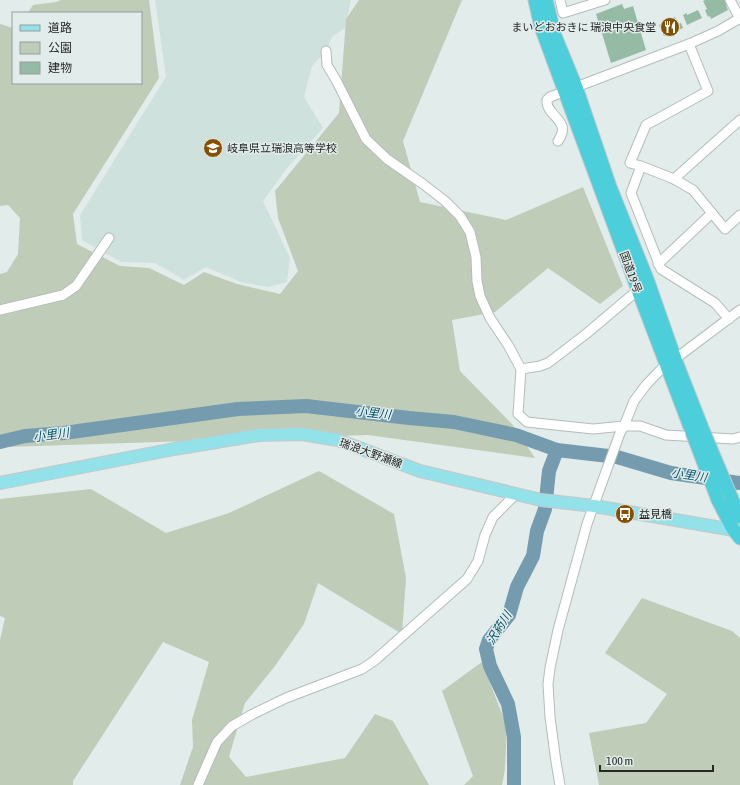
<svg xmlns="http://www.w3.org/2000/svg" width="740" height="785" font-family="'Asap Condensed','Noto Sans JP',sans-serif">
	<rect width="100%" height="100%" fill="#e2ecea"/>
	<polygon fill="#cfe1dc" points="155,0 351,0 345,28 332,37 326,51 312,66 304,97 323,128 287,168 263,201 290,258 287,282 268,287 241,282 206,267 184,280 155,263 121,262 82,240 80,215 166,77"/>
	<g fill="#bfccb8">
		<polygon points="61,0 149,0 159,78 73,214 77,244 120,266 149,268 184,285 204,272 237,284 280,294 298,271 278,218 275,191 339,113 346,19 359,0 462,0 403,141 420,202 506,220 583,187 623,286 600,304 548,268 495,312 452,320 460,371 512,424 535,458 368,435 7,447 0,449 0,274 7,272 18,254 20,218 8,205 0,206 0,24 13,28 13,83 141,83 141,13 28,13 33,5 56,2"/>
		<polygon points="319,471 394,514 406,578 402,634 318,583 304,624 275,666 245,703 229,757 246,777 345,758 375,714 393,721 429,785 180,785 193,747 192,720 209,662 163,642 73,781 73,785 0,785 0,640 5,618 0,616 0,499 91,489 166,533 229,513"/>
		<polygon points="642,598 732,631 740,638 740,785 599,785 589,733 646,723 667,694 605,653"/>
		<polygon points="482,662 507,727 505,769 502,785 464,785 473,776 442,691"/>
	</g>
	<g fill="none" stroke-linecap="round" stroke-linejoin="round">
		<g stroke="#749cae" stroke-width="14">
			<polyline points="0,442 25,436 64,433 238,409 306,406 409,418 454,422 516,435 557,450 617,457 671,473 740,483"/>
			<polyline points="514,785 514,737 508,704 490,666 486,649 489,640 509,615 517,587 533,556 537,531 545,509 549,471 557,450"/>
		</g>
	</g>
	<g fill="#96bba4">
		<polygon points="705,0 729,0 727,5 726,5 728,10 711,19 710,16 708,17 705,10 707,9 703,1"/>
		<polygon points="622,4 624,9 633,6 646,50 611,63 596,14"/>
		<polygon points="698,10 702,18 687,25 683,15 687,13 687,15"/>
		<polygon points="675,17 678,24 681,23 683,28 664,36 659,25"/>
	</g>
	<g fill="none" stroke-linecap="round" stroke-linejoin="round">
		<defs>
			<g id="minor">
				<polyline points="560,0 563,13 605,0"/>
				<polyline points="730,0 740,19"/>
				<polyline points="689,44 708,91 646,125 630,163 641,166 631,193 661,269 715,303 729,319"/>
				<polyline points="326,51 327,65 336,80 366,139 387,159 423,184 445,201 460,216 470,232 476,257 477,281 480,296 490,318 508,345 521,369 518,414 527,422 593,429 624,426 640,426 666,435 733,439 740,437"/>
				<path d="M 558,141 C 573,120 545,116 547,100 L 550,97 L 689,44 L 718,31 L 740,18"/>
				<polyline points="641,166 674,179 693,190 725,229 740,215"/>
				<polyline points="674,179 713,144 740,120"/>
				<polyline points="658,264 712,213"/>
				<polyline points="0,310 63,295 76,286 109,238"/>
				<polyline points="521,369 540,366 548,363 586,334 638,290"/>
				<polyline points="198,785 217,742 232,726 253,714 286,698 362,669 374,661 467,579 478,561 485,535 493,517 516,494"/>
				<polyline points="560,785 556,762 550,717 548,684 550,668 558,630 587,524 620,433 624,426 634,401 646,385 667,363 675,359 740,310"/>
			</g>
			<polyline id="major" points="0,483 174,449 259,435 302,434 338,440 420,471 541,500 594,506 740,531"/>
			<g id="highway">
				<polyline points="535,0 541,27 569,103 638,290 692,432"/>
				<polyline points="546,0 555,36 576,87 610,187 647,279 675,359 704,433"/>
				<polyline points="731,497 740,517"/>
				<polyline points="718,500 733,529 740,538"/>
			</g>
		</defs>
		<use href="#minor" stroke="#b3bdbb" stroke-width="11"/>
		<use href="#major" stroke="#c6c7c7" stroke-width="14"/>
		<use href="#highway" stroke="#c6c7c7" stroke-width="15"/>
		<use href="#minor" stroke="#fff" stroke-width="9"/>
		<use href="#major" stroke="#94e2e9" stroke-width="12"/>
		<use href="#highway" stroke="#4ccfdb" stroke-width="13"/>
		<defs>
			<g id="highway-bridge">
				<polyline points="692,432 718,500"/>
				<polyline points="704,433 731,497"/>
			</g>
		</defs>
		<use href="#highway-bridge" stroke="#c6c7c7" stroke-width="15" stroke-linecap="butt"/>
		<use href="#highway-bridge" stroke="#4ccfdb" stroke-width="13"/>
	</g>
	<defs>
		<symbol id="restaurant-disc" viewBox="-11 -11 22 22"><circle r="9.5" fill="#874f00" stroke="#e2ecea"/><path d="M-5-6h1v4h1v-4h1v4h1v-4h1v5L-1.5 .5V6h-2V.5L-5-1ZM5-6V6H3V1.5H1.5Q1.5-4 5-6Z" fill="#fff"/></symbol>
		<symbol id="school-disc" viewBox="-11 -11 22 22"><circle r="9.5" fill="#874f00" stroke="#e2ecea"/><path d="M0-5L7-2L0 1L-7-2ZM-4 1L0 2.5L4 1V4Q0 6-4 4Z" fill="#fff"/></symbol>
		<symbol id="bus-disc" viewBox="-11 -11 22 22"><circle r="9.5" fill="#874f00" stroke="#e2ecea"/><path d="M-5-6H5V4H4V6H2V4H-2V6H-4V4H-5ZM-3.5-4V0h7V-4ZM-3.5 1.2v1.5H-2V1.2ZM2 1.2v1.5H3.5V1.2Z" fill="#fff"/></symbol>
	</defs>
	<g fill-rule="evenodd">
		<use href="#restaurant-disc" x="659" y="16" width="22" height="22"/>
		<use href="#school-disc" x="202" y="137" width="22" height="22"/>
		<use href="#bus-disc" x="614" y="503" width="22" height="22"/>
	</g>
	<g text-anchor="middle" dominant-baseline="central" stroke-width="3" stroke-linejoin="round" paint-order="stroke">
		<g font-size="11" fill="#252928" stroke="#e2ecea" text-anchor="start">
			<text x="656" y="27" text-anchor="end">まいどおおきに 瑞浪中央食堂</text>
			<text x="227" y="148">岐阜県立瑞浪高等学校</text>
			<text x="639" y="514">益見橋</text>
		</g>
		<g font-size="11" fill="#252928" stroke="#e2ecea">
			<text transform="translate(631 272) rotate(70)">国道19号</text>
			<text transform="translate(371 453) rotate(20)">瑞浪大野瀬線</text>
		</g>
		<g font-size="12" font-style="italic" fill="#01556f" stroke="#e2ecea">
			<text transform="translate(373 413) rotate(6)">小里川</text>
			<text transform="translate(51 435) rotate(-8)">小里川</text>
			<text transform="translate(689 475) rotate(9)">小里川</text>
			<text transform="translate(499 628) rotate(-58)">沢葯川</text>
		</g>
	</g>
	<rect x="12" y="12" width="130" height="72" fill="#e2ecea" stroke="#969e9c"/>
	<rect x="20" y="25" width="20" height="6" fill="#94e2e9" stroke="#969e9c"/>
	<text x="48" y="32" font-size="12" fill="#252928">道路</text>
	<rect x="20" y="42" width="20" height="12" fill="#bfccb8" stroke="#969e9c"/>
	<text x="48" y="52" font-size="12" fill="#252928">公園</text>
	<rect x="20" y="62" width="20" height="12" fill="#96bba4" stroke="#969e9c"/>
	<text x="48" y="72" font-size="12" fill="#252928">建物</text>
	<path d="M600 765v6h113v-6" fill="none" stroke="#252928" stroke-width="2"/>
	<text x="606" y="765" font-size="12" fill="#252928" stroke="#e2ecea" stroke-width="3" paint-order="stroke">100 m</text>
</svg>
